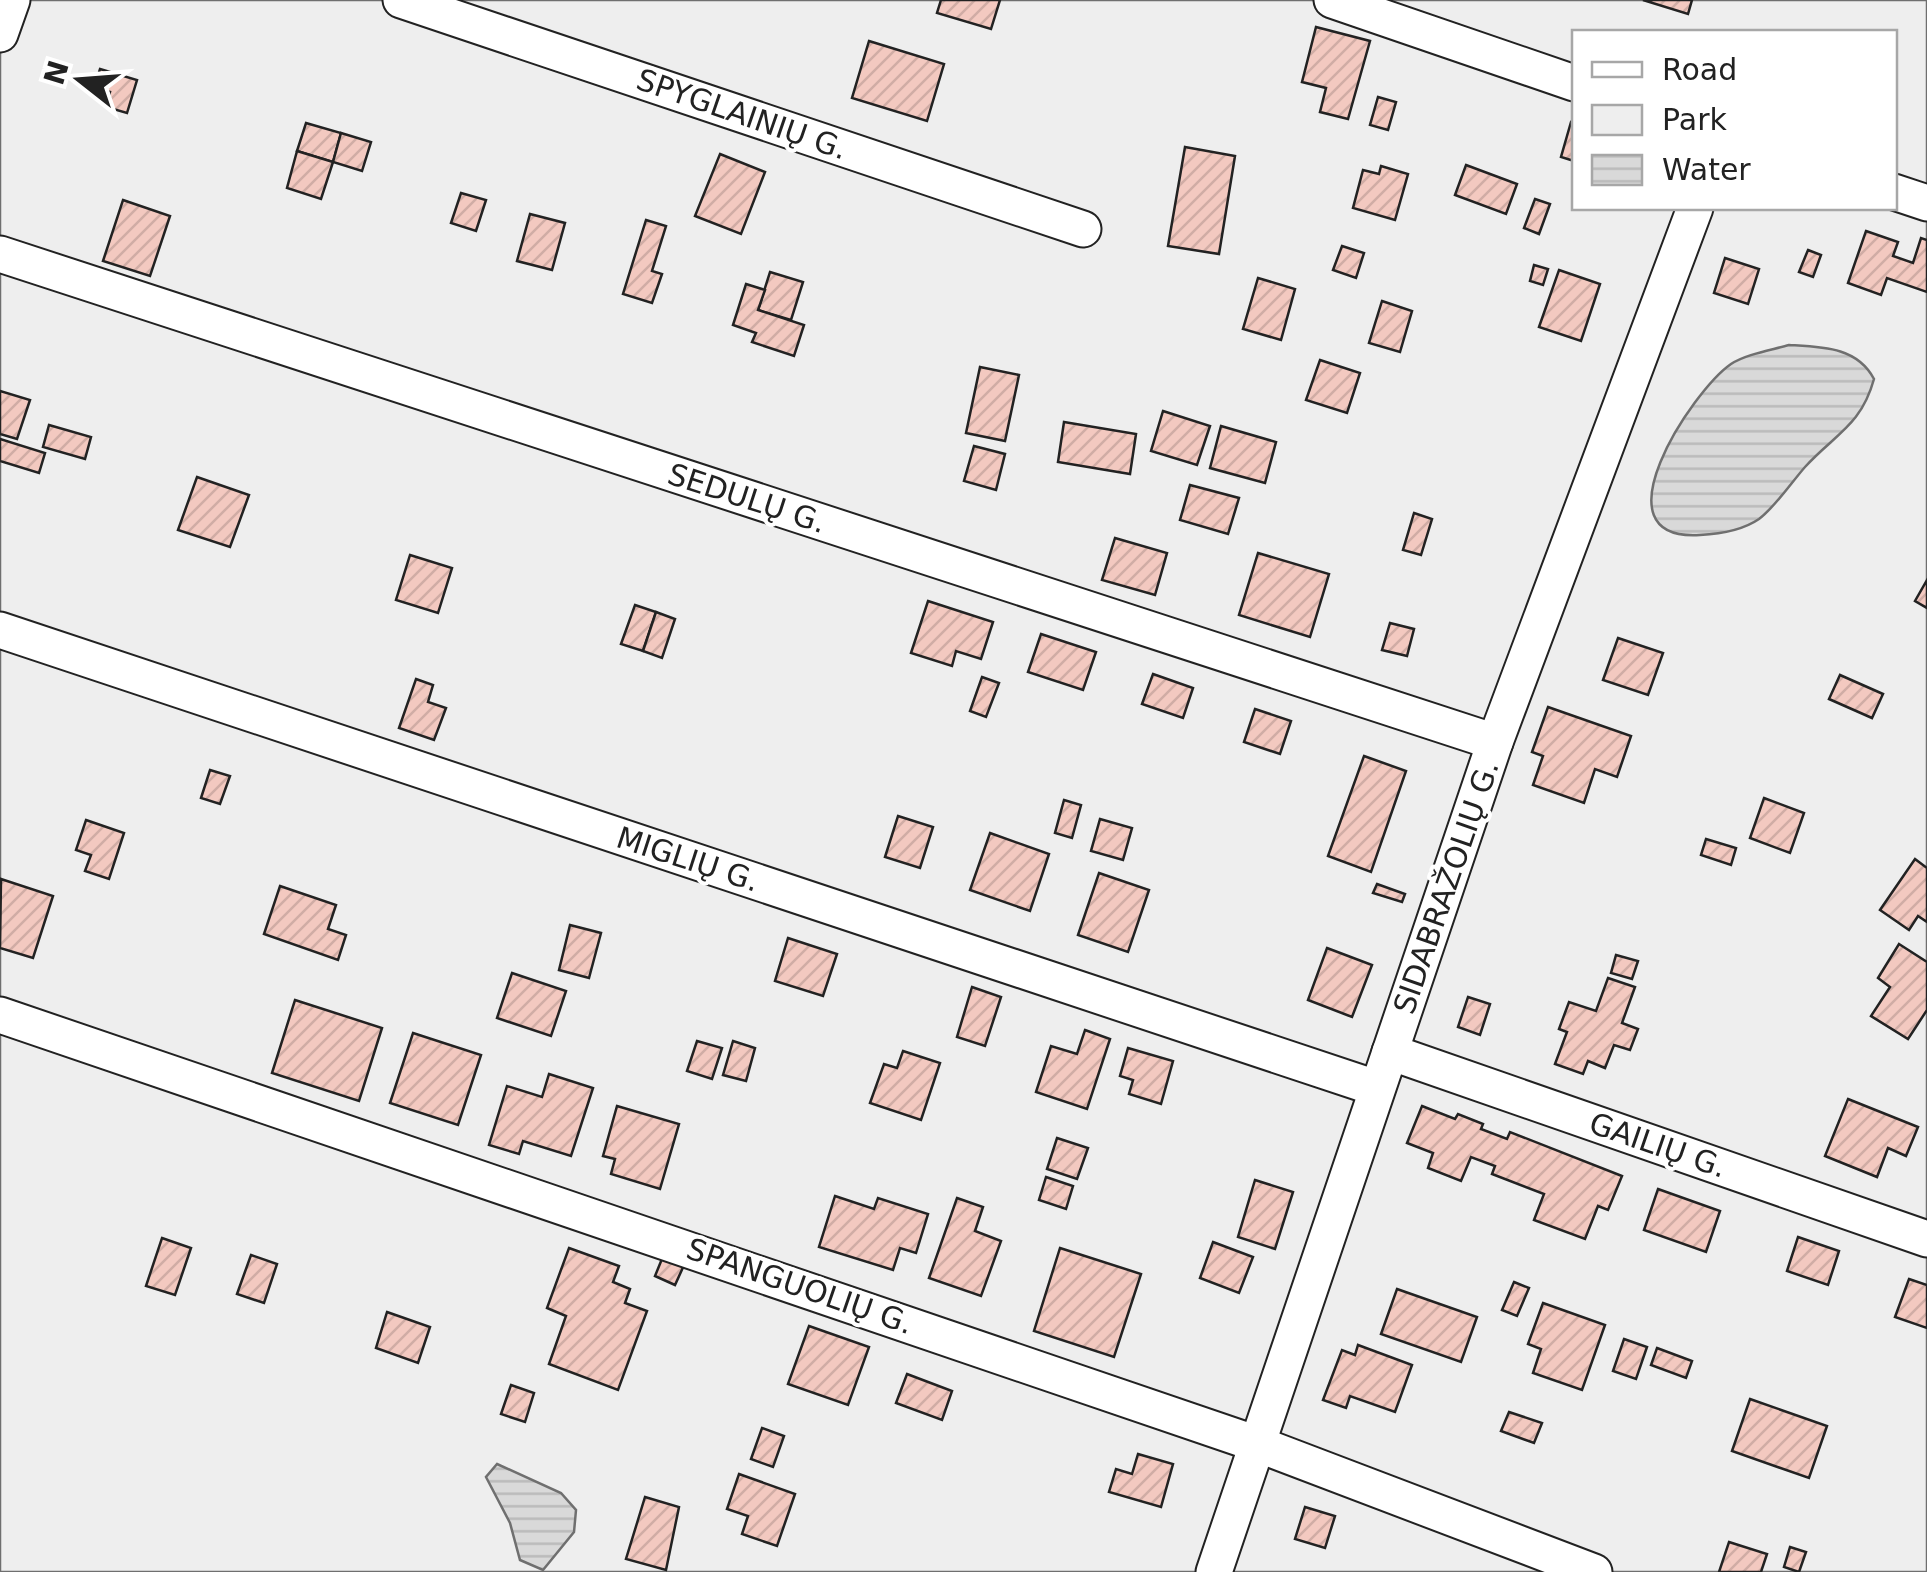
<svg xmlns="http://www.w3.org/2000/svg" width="1927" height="1572" font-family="'DejaVu Sans',sans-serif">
	<defs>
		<pattern id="water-rules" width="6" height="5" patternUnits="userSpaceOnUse" patternTransform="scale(2.5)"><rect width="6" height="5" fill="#d9d9d9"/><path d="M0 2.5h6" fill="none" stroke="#bababa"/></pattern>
		<pattern id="building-hatch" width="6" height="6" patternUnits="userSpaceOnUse" patternTransform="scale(2.5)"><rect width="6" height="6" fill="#f3c9c0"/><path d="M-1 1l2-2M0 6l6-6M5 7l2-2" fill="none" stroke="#d0aca5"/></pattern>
	</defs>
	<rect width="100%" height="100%" fill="#fff"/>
	<path fill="#eee" stroke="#6f6f6f" stroke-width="2.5" fill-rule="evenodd" d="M 0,0 L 1927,0 L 1927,1572 L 0,1572 ZM 1574,32 L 1894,32 L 1894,208 L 1574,208 Z"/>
	<g fill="url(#water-rules)" stroke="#6f6f6f" stroke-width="2.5">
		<path d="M 1789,345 C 1823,347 1857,347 1874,379 C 1861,426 1835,434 1805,467 C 1791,483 1776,506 1759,519 C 1743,530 1720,534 1700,535 C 1592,542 1692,391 1731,364 C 1746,354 1772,350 1789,345 Z"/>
		<polygon points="497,1464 561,1493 576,1510 574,1532 543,1570 520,1560 510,1523 486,1477"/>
	</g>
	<g fill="url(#building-hatch)" stroke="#222" stroke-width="2.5">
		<polygon points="941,0 1000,0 991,29 937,13"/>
		<polygon points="1643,0 1692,0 1688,14"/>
		<polygon points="1316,27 1370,41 1348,119 1320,112 1326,88 1302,82"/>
		<polygon points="869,41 944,64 927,121 852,98"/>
		<polygon points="100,69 137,80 127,113 106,107 110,92 94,88"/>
		<polygon points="1378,97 1396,102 1388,130 1370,125"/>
		<polygon points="1571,122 1574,123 1574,161 1561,157"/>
		<polygon points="306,123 341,133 333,162 297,151"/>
		<polygon points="341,133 371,142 362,171 333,162"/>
		<polygon points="1185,147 1235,156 1219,254 1168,246"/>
		<polygon points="297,151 333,162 321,199 287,188"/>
		<polygon points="720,154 765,172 741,234 695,216"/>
		<polygon points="1466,165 1517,184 1506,214 1455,195"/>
		<polygon points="1381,166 1408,174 1395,220 1353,208 1363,170 1379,174"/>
		<polygon points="461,193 486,200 476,231 451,223"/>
		<polygon points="1535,199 1550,204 1539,234 1524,228"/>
		<polygon points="123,200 170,216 150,276 103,261"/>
		<polygon points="530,214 565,223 552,270 517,261"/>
		<polygon points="646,220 666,226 652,271 662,274 652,303 623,294"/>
		<polygon points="1866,231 1898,242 1893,256 1913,263 1921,238 1927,240 1927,292 1887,278 1881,295 1848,283"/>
		<polygon points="1342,246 1364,253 1356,278 1333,270"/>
		<polygon points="1808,250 1821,255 1813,277 1799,272"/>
		<polygon points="1725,258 1759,269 1748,304 1714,293"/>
		<polygon points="1534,265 1548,269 1543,285 1530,281"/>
		<polygon points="1559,270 1600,284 1581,341 1539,327"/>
		<polygon points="770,272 803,282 791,320 758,310"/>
		<polygon points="1258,278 1295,289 1281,340 1243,329"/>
		<polygon points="746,284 765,290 758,310 804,325 794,356 752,342 756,333 733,325"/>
		<polygon points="1382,301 1412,311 1400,352 1369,343"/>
		<polygon points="1320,360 1360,373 1347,413 1306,400"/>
		<polygon points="980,367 1019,375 1005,441 966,433"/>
		<polygon points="0,391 30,400 17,439 0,434"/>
		<polygon points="1163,411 1210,426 1197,465 1151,451"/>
		<polygon points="1064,422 1136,434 1130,474 1058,462"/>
		<polygon points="49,425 91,437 85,459 43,447"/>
		<polygon points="1221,426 1276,442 1265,483 1210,468"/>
		<polygon points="0,439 45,453 39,473 0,461"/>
		<polygon points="974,446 1005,454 996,490 964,481"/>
		<polygon points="197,477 249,495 230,547 178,530"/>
		<polygon points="1190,485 1239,498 1228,534 1180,520"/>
		<polygon points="1414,513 1432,519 1421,555 1403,550"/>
		<polygon points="1115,538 1167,553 1155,595 1102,580"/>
		<polygon points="1258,553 1329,574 1310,637 1239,615"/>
		<polygon points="410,555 452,568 438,613 396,600"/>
		<polygon points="1927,580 1927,608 1915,601"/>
		<polygon points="928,601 993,622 981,659 956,651 952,666 911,653"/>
		<polygon points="635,605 656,612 643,651 621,644"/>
		<polygon points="656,612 675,619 662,658 643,651"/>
		<polygon points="1390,623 1414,629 1407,656 1382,650"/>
		<polygon points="1041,634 1096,652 1083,690 1028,672"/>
		<polygon points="1618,638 1663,653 1648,695 1603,680"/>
		<polygon points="1153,674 1193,688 1183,718 1142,704"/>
		<polygon points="1840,675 1883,694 1872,718 1829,699"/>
		<polygon points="982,677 999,683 986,717 970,711"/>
		<polygon points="416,679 433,685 428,702 446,708 434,740 399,728"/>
		<polygon points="1548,707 1631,736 1617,777 1595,769 1584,803 1533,785 1543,756 1532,752"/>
		<polygon points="1255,709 1291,721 1280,754 1244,742"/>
		<polygon points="1364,756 1406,771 1371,872 1328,856"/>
		<polygon points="210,770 230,776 220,804 201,798"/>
		<polygon points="1764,798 1804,813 1790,853 1750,838"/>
		<polygon points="1064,800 1081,805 1072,838 1055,833"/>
		<polygon points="898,816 933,827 920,868 885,857"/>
		<polygon points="1100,819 1132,828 1123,860 1091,851"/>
		<polygon points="86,820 124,833 109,879 85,871 91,855 76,850"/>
		<polygon points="990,833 1049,854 1030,911 970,890"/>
		<polygon points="1706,839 1736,848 1731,865 1701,855"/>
		<polygon points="1915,859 1927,868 1927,922 1918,916 1909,930 1880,910"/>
		<polygon points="1099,873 1149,890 1128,952 1078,935"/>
		<polygon points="1,879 53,896 33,958 0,948"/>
		<polygon points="1377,884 1405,894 1402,902 1373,893"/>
		<polygon points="280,886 336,905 328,929 346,935 338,960 264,934"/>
		<polygon points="570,925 601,933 589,978 559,970"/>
		<polygon points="788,938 837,954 823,996 775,981"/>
		<polygon points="1899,944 1927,962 1927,1010 1908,1039 1871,1016 1890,987 1878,978"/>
		<polygon points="1327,948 1372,965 1352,1017 1308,1000"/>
		<polygon points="1616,955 1638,961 1632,979 1611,973"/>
		<polygon points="512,973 566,991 551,1036 497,1018"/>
		<polygon points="1608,978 1635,987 1622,1023 1638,1029 1630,1050 1614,1045 1605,1068 1588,1061 1583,1074 1555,1064 1567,1032 1559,1029 1569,1002 1596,1011"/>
		<polygon points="972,987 1001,997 985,1046 957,1037"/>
		<polygon points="1468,997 1490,1004 1480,1035 1458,1027"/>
		<polygon points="295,1000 382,1028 359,1101 272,1073"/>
		<polygon points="1085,1030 1110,1039 1087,1109 1036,1092 1051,1046 1077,1054"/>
		<polygon points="413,1033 481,1055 458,1125 390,1103"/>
		<polygon points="697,1041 722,1048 712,1079 687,1071"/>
		<polygon points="733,1041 755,1048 746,1081 723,1075"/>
		<polygon points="1128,1048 1173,1061 1161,1104 1129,1094 1133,1080 1120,1076"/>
		<polygon points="903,1051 940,1063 921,1120 870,1103 884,1064 897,1068"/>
		<polygon points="549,1074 593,1088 571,1156 523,1141 519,1154 489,1145 507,1086 542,1097"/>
		<polygon points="1848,1099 1918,1127 1906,1156 1888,1148 1877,1177 1825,1156"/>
		<polygon points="617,1106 679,1124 660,1189 611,1174 615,1159 603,1156"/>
		<polygon points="1422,1106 1455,1119 1458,1114 1483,1124 1481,1129 1507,1139 1510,1132 1622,1176 1608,1210 1598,1206 1585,1239 1534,1220 1544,1194 1492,1174 1495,1166 1471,1157 1461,1181 1428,1168 1433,1153 1407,1143"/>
		<polygon points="1057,1138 1088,1148 1077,1179 1047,1169"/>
		<polygon points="1046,1177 1073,1186 1066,1209 1039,1200"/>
		<polygon points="1255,1180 1293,1192 1275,1249 1238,1237"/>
		<polygon points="1658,1189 1720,1211 1706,1252 1644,1230"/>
		<polygon points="835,1196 874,1209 878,1198 928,1214 916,1253 900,1248 893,1270 819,1247"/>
		<polygon points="957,1198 983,1207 975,1231 1001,1241 981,1296 929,1278"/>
		<polygon points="1798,1237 1839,1251 1828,1285 1787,1271"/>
		<polygon points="162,1238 191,1248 175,1295 146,1286"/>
		<polygon points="1213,1242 1253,1257 1239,1293 1200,1278"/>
		<polygon points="569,1248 619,1266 613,1282 630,1289 625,1303 647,1311 618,1390 549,1364 566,1316 547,1308"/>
		<polygon points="1060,1248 1141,1274 1114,1357 1034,1331"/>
		<polygon points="664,1254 685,1263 675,1285 655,1276"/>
		<polygon points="251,1255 277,1264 264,1303 237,1294"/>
		<polygon points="1909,1279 1927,1285 1927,1328 1895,1317"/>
		<polygon points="1514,1282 1529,1288 1517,1316 1502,1310"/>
		<polygon points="1397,1289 1477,1317 1461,1362 1381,1334"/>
		<polygon points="1543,1303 1605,1325 1582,1390 1533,1373 1541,1349 1528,1344"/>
		<polygon points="387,1312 430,1327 418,1363 376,1348"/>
		<polygon points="809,1326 869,1347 848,1405 788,1384"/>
		<polygon points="1624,1339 1647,1347 1636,1379 1613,1371"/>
		<polygon points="1358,1345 1412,1365 1395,1412 1350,1396 1346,1408 1323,1400 1342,1350 1355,1355"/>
		<polygon points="1657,1348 1692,1361 1686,1378 1651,1365"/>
		<polygon points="907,1374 952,1391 942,1420 896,1403"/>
		<polygon points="511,1385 534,1393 525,1422 501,1414"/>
		<polygon points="1750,1399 1827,1426 1809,1478 1732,1451"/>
		<polygon points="1509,1412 1542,1423 1534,1443 1501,1431"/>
		<polygon points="762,1428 784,1436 773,1467 751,1459"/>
		<polygon points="1138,1454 1173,1464 1161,1507 1109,1492 1116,1469 1132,1474"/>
		<polygon points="739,1474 795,1494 777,1546 742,1534 748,1516 727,1509"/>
		<polygon points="645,1497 679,1507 666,1570 626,1559"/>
		<polygon points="1305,1507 1335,1516 1325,1548 1295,1539"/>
		<polygon points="1729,1542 1767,1554 1761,1572 1719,1572"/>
		<polygon points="1790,1547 1806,1552 1799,1572 1784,1567"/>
	</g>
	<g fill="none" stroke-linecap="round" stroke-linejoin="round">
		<defs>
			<g id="street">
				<polyline points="401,0 1083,229"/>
				<polyline points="1332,0 1574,83"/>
				<polyline points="0,34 12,0"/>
				<polyline points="1894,192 1927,203"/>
				<polyline points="0,254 1495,742"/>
				<polyline points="0,630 1376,1088"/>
				<polyline points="0,1015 1260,1445 1594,1572"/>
				<polyline points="1390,1052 1927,1239"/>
				<polyline points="1214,1572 1495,742 1695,208"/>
			</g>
		</defs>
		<use href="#street" stroke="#222" stroke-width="39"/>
		<use href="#street" stroke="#fff" stroke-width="35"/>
	</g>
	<g text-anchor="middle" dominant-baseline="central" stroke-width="8" stroke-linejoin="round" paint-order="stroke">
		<g font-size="30" fill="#222" stroke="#fff">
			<text transform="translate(742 114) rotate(19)">SPYGLAINIŲ G.</text>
			<text transform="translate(747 498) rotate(18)">SEDULŲ G.</text>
			<text transform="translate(688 859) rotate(18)">MIGLIŲ G.</text>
			<text transform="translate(1446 887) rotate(-71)">SIDABRAŽOLIŲ G.</text>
			<text transform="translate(1658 1145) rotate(19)">GAILIŲ G.</text>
			<text transform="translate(800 1286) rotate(19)">SPANGUOLIŲ G.</text>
		</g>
	</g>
	<rect x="1572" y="30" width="325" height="180" fill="#ffffff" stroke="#a7a7a7" stroke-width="2.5"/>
	<rect x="1592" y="62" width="50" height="15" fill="#ffffff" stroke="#a7a7a7" stroke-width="2.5"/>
	<text x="1662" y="80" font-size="30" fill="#222222">Road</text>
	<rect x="1592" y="105" width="50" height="30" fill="#eeeeee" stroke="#a7a7a7" stroke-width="2.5"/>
	<text x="1662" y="130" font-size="30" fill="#222222">Park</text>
	<rect x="1592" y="155" width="50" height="30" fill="url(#water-rules)" stroke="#a7a7a7" stroke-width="2.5"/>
	<text x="1662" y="180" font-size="30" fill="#222222">Water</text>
	<g transform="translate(80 80) rotate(287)" stroke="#ffffff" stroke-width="8" paint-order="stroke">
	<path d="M0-8L18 38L0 25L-18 38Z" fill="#222222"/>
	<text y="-15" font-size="28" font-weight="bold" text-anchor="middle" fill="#222222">N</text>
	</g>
</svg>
